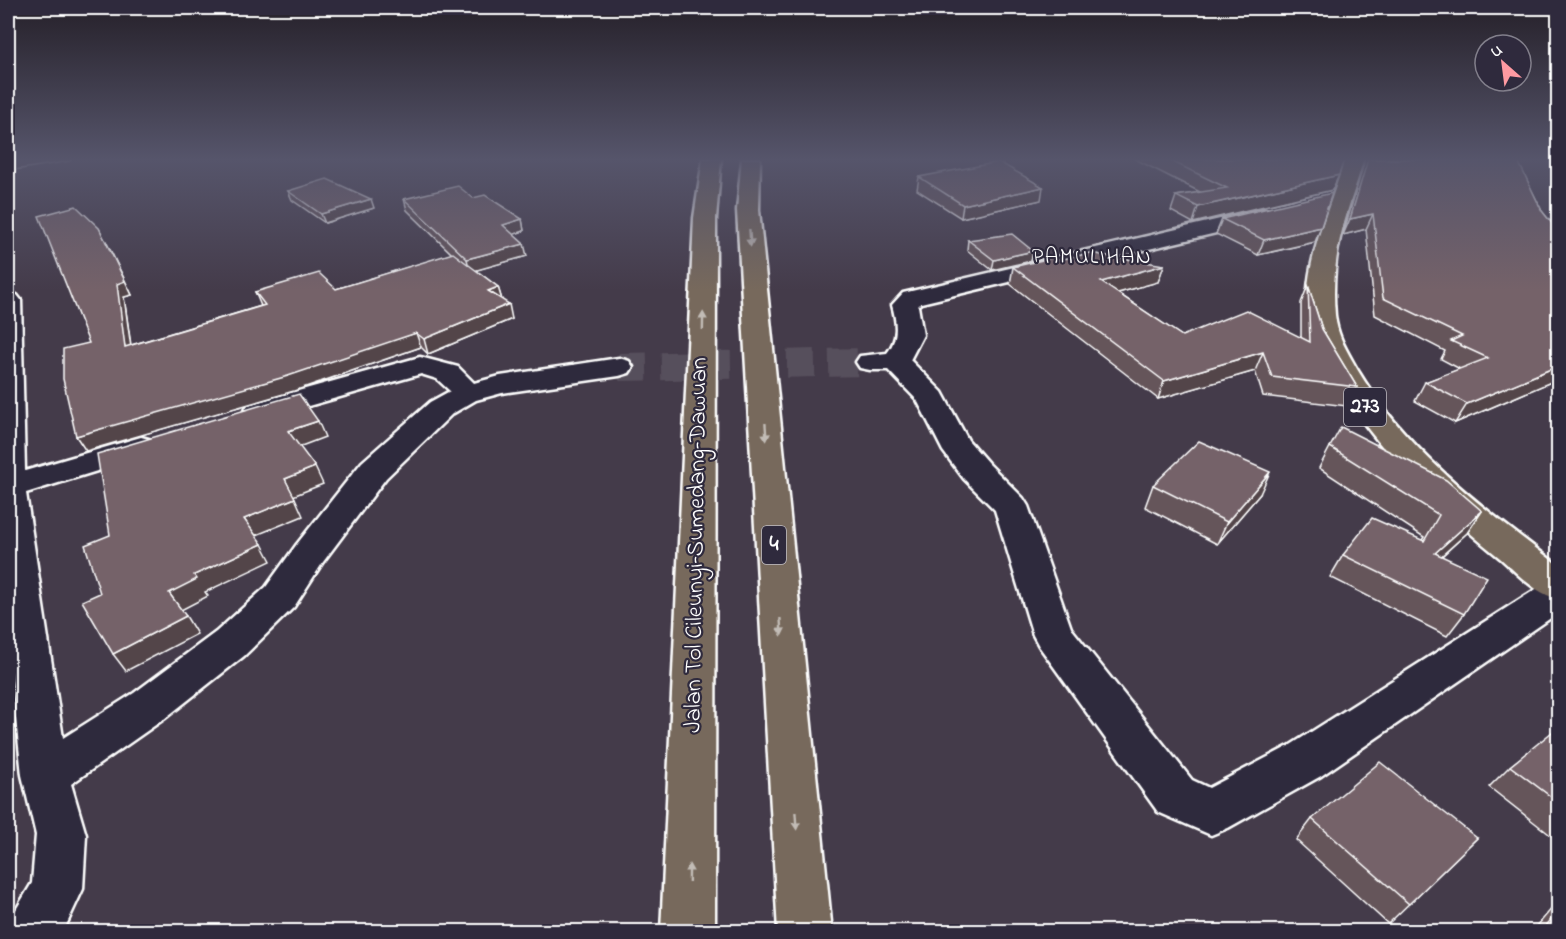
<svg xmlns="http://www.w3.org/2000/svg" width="1566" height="939" font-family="'Indie Flower',sans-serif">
	<rect width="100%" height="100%" fill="#443b4a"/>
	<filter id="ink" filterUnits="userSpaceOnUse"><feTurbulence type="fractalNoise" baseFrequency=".0167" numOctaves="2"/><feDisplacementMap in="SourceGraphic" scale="12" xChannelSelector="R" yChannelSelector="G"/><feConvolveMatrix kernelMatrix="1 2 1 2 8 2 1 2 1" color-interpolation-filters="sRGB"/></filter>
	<g filter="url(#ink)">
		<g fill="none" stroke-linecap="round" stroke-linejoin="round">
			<polyline stroke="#574f5c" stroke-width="28" stroke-dasharray="28 14" stroke-linecap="butt" points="619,367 870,362"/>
			<defs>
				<g id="minor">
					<path d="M 1263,209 L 1271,210 L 1274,215 L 1271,220 L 921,303 L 918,306 L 923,335 L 910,360 L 942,392 L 968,440 L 988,463 L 1023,498 L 1028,506 L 1071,628 L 1192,780 L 1209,788 L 1289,746 L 1544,584 L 1558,580 L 1558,613 L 1321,776 L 1228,828 L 1211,835 L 1158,812 L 1039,646 L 1033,635 L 995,510 L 964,479 L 943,451 L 917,400 L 888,370 L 870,370 L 860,368 L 856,362 L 860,356 L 887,353 C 899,338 897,323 892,305 L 903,293 Z"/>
					<polygon points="8,292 17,295 21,300 25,471 141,437 152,440 157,447 152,454 26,493 63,738 134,693 216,632 266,587 297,544 362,462 430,402 450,391 437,379 421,374 259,420 248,417 244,411 248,405 420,357 458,367 474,383 500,376 619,358 629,361 633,367 629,373 619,376 502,393 476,400 452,414 386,478 323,562 294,607 244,656 164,719 71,784 86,835 83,889 63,932 8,932 14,913 32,883 36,835 22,775 8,642"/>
				</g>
				<path id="primary" d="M 1345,159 L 1363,159 C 1359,178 1351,197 1346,216 C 1336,247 1332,282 1335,315 C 1337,336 1347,351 1357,369 C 1406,451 1484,509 1558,565 L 1558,599 C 1536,594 1517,573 1500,558 C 1434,504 1371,446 1330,371 C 1323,359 1313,345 1310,330 C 1298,271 1329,214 1345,159 Z"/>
				<g id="motorway">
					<polygon points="703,159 721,159 716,218 715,932 661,932 694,218"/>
					<polygon points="742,159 760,159 759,210 832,932 778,932 737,210"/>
				</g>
			</defs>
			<use href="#minor" stroke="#fff" stroke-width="5"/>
			<use href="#primary" stroke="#fff" stroke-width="5"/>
			<use href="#motorway" stroke="#fff" stroke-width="5"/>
			<use href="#minor" fill="#2f2a3d" fill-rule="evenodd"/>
			<use href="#primary" fill="#77695c" fill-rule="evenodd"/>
			<use href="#motorway" fill="#77695c" fill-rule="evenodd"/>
		</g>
		<g fill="#65545a" stroke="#fff" stroke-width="1.5">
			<polygon points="1135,159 1344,159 1332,190 1193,223 1171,211 1176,196 1200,192"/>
			<polygon points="1365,160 1365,159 1517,159 1542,211 1558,231 1558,379 1455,423 1415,401 1425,382 1460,369 1441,359 1445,351 1375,315 1366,229 1343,235"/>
			<polygon points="919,177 1041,200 961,218 917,190"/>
			<polygon points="288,191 374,208 325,223 292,200"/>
			<polygon points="473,198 522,219 524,231 513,234 527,256 476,270 498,287 502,300 512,319 428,354 421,347 294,391 86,451 76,436 89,343 106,241 132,295 124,297 131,345 261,306 255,292 336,289 452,254 407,210 404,199"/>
			<polygon points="1222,219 1321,227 1315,242 1258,255 1216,234"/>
			<polygon points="968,240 1031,261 992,270 967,250"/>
			<polygon points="1059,260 1164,265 1158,282 1118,293 1182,336 1301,337 1301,303 1308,285 1322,329 1357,387 1347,406 1263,396 1255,371 1158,399 1010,284 1013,267"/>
			<polygon points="1330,447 1482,511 1467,533 1442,556 1464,614 1447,636 1330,577 1343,555 1422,540 1424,537 1319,468"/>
			<polygon points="1153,485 1260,494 1217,544 1145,507"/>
			<polygon points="1558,729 1558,841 1489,787 1510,766"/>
			<polygon points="1312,819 1477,838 1388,924 1296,840"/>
			<polygon points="1558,901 1558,932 1532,932"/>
		</g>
		<g fill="#52454a" stroke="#fff" stroke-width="1.5">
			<polygon points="18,159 71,159 70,161 8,171 8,160"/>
			<polygon points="1339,175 1332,190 1193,223 1198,207"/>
			<polygon points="1043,187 1041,200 961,218 963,205"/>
			<polygon points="371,199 374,208 325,223 321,214"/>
			<polygon points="1373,214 1366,229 1343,235 1350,219"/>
			<polygon points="522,219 524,231 506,237 503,225"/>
			<polygon points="1321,227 1315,242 1258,255 1264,240"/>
			<polygon points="99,228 132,295 124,297 133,362 125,347"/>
			<polygon points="524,244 527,256 470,272 467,259"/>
			<polygon points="1033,251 1031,261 992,270 994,260"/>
			<polygon points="1164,265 1158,282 1096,299 1101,282"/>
			<polygon points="498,287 502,300 488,291"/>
			<polygon points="509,304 512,319 428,354 424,339"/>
			<polygon points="416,333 421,347 294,391 86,451 76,436"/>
			<polygon points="1263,352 1255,371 1158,399 1164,381"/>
			<polygon points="1558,366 1558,379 1455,423 1467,404"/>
			<polygon points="318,421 325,437 296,448 288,431"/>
			<polygon points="315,467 323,484 293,496 285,479"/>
			<polygon points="1270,472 1260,494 1217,544 1227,522"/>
			<polygon points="295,498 303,516 254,536 244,519"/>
			<polygon points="1482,511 1467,533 1420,575 1435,553"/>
			<polygon points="262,544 271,561 205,592 208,596 181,610 169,593 194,575"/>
			<polygon points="186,616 197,634 126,671 113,654"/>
		</g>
		<g fill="#756269" stroke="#fff" stroke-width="1.5">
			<polygon points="1167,159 1344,159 1339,175 1198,207 1176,196 1227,188"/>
			<polygon points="1368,159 1517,159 1542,211 1558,231 1558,366 1467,404 1425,382 1488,358 1451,341 1462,336 1383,298 1373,214 1350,219"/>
			<polygon points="999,162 1043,187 963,205 919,177"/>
			<polygon points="327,179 371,199 321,214 288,191"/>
			<polygon points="458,186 473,198 485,195 522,219 503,225 524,244 467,259 404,199"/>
			<polygon points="1332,193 1321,227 1264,240 1222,219"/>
			<polygon points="76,206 99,228 125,281 117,284 125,347 265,305 255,292 319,273 336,289 453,253 498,287 488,291 509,304 424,339 416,333 288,376 76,436 63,379 63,349 89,343 39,216"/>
			<polygon points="1012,234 1033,251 994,260 968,240"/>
			<polygon points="1090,253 1164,265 1101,282 1182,336 1246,310 1310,342 1308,285 1322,329 1357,387 1272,377 1263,352 1164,381 1013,267 1051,258 1059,260"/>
			<polygon points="299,394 318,421 288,431 315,467 285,479 295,498 244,519 262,544 194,575 197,579 169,593 186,616 113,654 82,601 100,593 85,545 110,535 97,454"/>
			<polygon points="1341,427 1446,480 1482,511 1435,553 1487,577 1464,614 1343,555 1372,518 1424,541 1439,515 1330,447"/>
			<polygon points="1199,441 1270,472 1227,522 1153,485"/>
			<polygon points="1557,728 1558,729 1558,802 1510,766"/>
			<polygon points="1380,762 1477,838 1409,904 1312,819"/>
			<polygon points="1558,911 1558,932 1541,932"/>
		</g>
		<defs><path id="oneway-solid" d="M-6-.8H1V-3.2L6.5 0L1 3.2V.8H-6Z" transform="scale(1.5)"/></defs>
		<g fill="#c2bcb6">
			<use href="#oneway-solid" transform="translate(750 238) rotate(86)"/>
			<use href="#oneway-solid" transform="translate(703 321) rotate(-89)"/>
			<use href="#oneway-solid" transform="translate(766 432) rotate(86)"/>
			<use href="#oneway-solid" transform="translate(781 627) rotate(86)"/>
			<use href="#oneway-solid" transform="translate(796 821) rotate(86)"/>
			<use href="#oneway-solid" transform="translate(689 873) rotate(-89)"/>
		</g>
	</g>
	<linearGradient id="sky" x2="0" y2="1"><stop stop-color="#252029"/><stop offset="0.55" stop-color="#56556b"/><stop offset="1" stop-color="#56556b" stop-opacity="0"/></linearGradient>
	<rect width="1566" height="290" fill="url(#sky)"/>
	<g text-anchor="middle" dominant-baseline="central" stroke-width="4.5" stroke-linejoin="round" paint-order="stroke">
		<g font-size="22" letter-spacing="1.5" fill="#fff" stroke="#2f2a3d">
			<text x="1092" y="258">PAMULIHAN</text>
		</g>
		<g fill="#2f2a3d" stroke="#c1bfc5" stroke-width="1.5">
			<rect x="1344" y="388" width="42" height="38" rx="4.5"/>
			<rect x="762" y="526" width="24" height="38" rx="4.5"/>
		</g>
		<g font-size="22" font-weight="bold" fill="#fff">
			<text x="1365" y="407">273</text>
			<text x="774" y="545">4</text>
		</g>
		<g font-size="24" fill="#fff" stroke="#2f2a3d">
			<text transform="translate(697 545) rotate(-89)">Jalan Tol Cileunyi–Sumedang–Dawuan</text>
		</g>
	</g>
	<rect width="1566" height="939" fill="none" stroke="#2f2a3d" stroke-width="30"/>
	<rect x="15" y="15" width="1536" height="909" fill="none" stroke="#fff" stroke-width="2" filter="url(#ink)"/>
	<g transform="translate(1503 63) rotate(332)"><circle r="28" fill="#2f2a3d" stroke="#827f8b" stroke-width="1.5"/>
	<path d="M0-4.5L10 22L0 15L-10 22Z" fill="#ff9aa2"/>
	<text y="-9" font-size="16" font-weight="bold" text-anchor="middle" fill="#ffffff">U</text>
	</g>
</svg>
